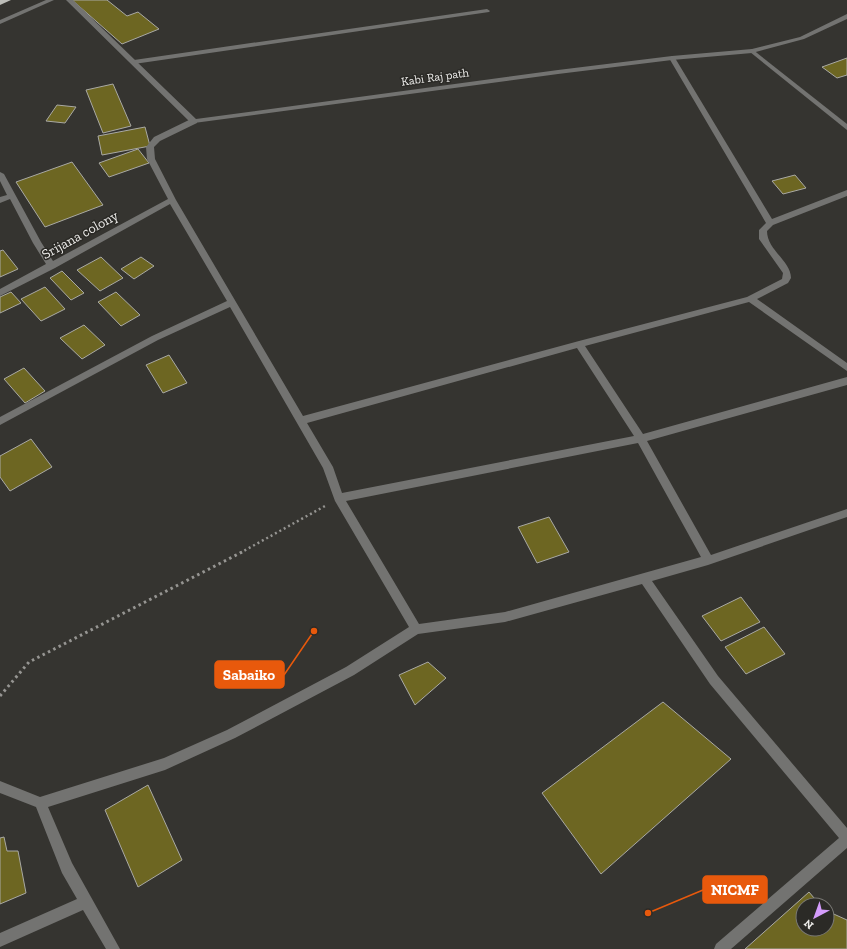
<svg xmlns="http://www.w3.org/2000/svg" width="847" height="949" font-family="'Zilla Slab',serif">
	<rect width="100%" height="100%" fill="#353430"/>
	<g fill="#6d6622" stroke="#a9a9a4">
		<polygon points="72,0 107,0 127,16 138,12 159,29 122,44"/>
		<polygon points="847,58 847,75 837,78 822,67"/>
		<polygon points="113,84 131,126 103,133 86,90"/>
		<polygon points="57,105 76,107 65,123 46,121"/>
		<polygon points="145,127 150,146 102,155 98,136"/>
		<polygon points="138,149 149,163 109,177 99,163"/>
		<polygon points="72,162 103,205 45,227 16,182"/>
		<polygon points="795,175 806,188 783,194 772,181"/>
		<polygon points="3,250 18,269 0,277 0,251"/>
		<polygon points="101,257 123,278 100,291 77,270"/>
		<polygon points="141,257 154,266 134,279 121,269"/>
		<polygon points="62,271 84,293 71,300 50,278"/>
		<polygon points="45,287 65,309 41,321 21,299"/>
		<polygon points="11,292 21,303 0,313 0,297"/>
		<polygon points="116,292 140,315 121,326 98,302"/>
		<polygon points="84,325 105,345 82,359 60,338"/>
		<polygon points="169,355 187,383 163,393 146,365"/>
		<polygon points="24,368 45,391 25,403 4,379"/>
		<polygon points="31,439 52,467 10,491 0,477 0,456"/>
		<polygon points="549,517 569,552 537,563 518,527"/>
		<polygon points="741,597 760,622 721,641 702,616"/>
		<polygon points="764,627 785,654 746,674 725,647"/>
		<polygon points="428,662 446,678 415,705 399,675"/>
		<polygon points="663,702 731,759 601,874 542,793"/>
		<polygon points="148,785 182,860 138,887 105,810"/>
		<polygon points="4,837 7,851 18,851 26,893 0,904 0,838"/>
		<polygon points="809,892 820,905 803,905 803,929 827,929 827,911 847,920 847,949 745,949"/>
	</g>
	<g fill="none" stroke-linecap="round" stroke-linejoin="round">
		<polyline stroke="#969592" stroke-width="2.5" stroke-dasharray="2 3" stroke-linecap="butt" points="240,553 325,506"/>
		<polyline stroke="#969592" stroke-width="3" stroke-dasharray="2.5 3.5" stroke-linecap="butt" points="0,696 29,662 242,552"/>
		<polygon fill="#737371" fill-rule="evenodd" points="46,0 54,0 0,24 0,20"/>
		<g fill="#737371" fill-rule="evenodd">
			<polygon points="487,9 490,11 489,12 134,64 131,62 134,60"/>
			<polygon points="752,49 847,124 847,130 750,52 749,51"/>
			<path d="M 672,56 L 675,58 L 772,219 L 847,190 L 847,196 L 773,225 L 767,231 C 767,250 791,261 791,278 L 788,283 L 757,299 L 847,363 L 847,371 L 749,302 L 585,346 L 643,434 L 847,377 L 847,385 L 647,441 L 711,555 L 847,509 L 847,517 L 708,565 L 652,581 L 718,676 L 847,828 L 847,848 L 731,949 L 714,949 L 716,944 L 839,838 L 710,684 L 642,584 L 505,622 L 418,634 L 354,675 L 235,738 L 165,770 L 48,807 L 72,863 L 120,949 L 106,949 L 83,910 L 0,947 L 0,933 L 77,899 L 62,873 L 36,807 L 0,793 L 0,781 L 40,797 L 164,758 L 227,730 L 346,667 L 409,627 L 335,501 L 323,468 L 230,307 L 158,340 L 0,425 L 0,417 L 152,336 L 227,301 L 170,204 L 55,268 L 0,296 L 0,289 L 46,264 L 33,243 L 10,199 L 0,203 L 0,197 L 7,195 L 0,181 L 0,172 L 4,174 L 41,242 L 53,261 L 168,199 L 147,159 L 146,147 L 154,137 L 191,119 L 197,119 L 197,123 L 160,141 L 154,147 L 155,159 L 176,200 L 303,416 L 579,341 L 747,297 L 782,279 L 783,273 L 759,239 L 759,230 L 766,223 L 669,58 ZM 577,348 L 634,436 L 342,493 L 333,467 L 307,423 ZM 638,443 L 701,557 L 505,612 L 419,624 L 346,501 Z"/>
		</g>
		<polygon fill="#737371" fill-rule="evenodd" points="66,0 73,0 196,119 558,70 672,56 752,49 800,37 847,14 847,19 804,39 752,53 672,60 558,74 194,123 191,123"/>
		<polygon fill="#bdbdb8" fill-rule="evenodd" points="0,0 11,0 0,5"/>
	</g>
	<g text-anchor="middle" dominant-baseline="central" stroke-width="3" stroke-linejoin="round" paint-order="stroke">
		<g font-size="12" fill="#edecea" stroke="#2b2a26">
			<text transform="translate(435 77) rotate(-8)">Kabi Raj path</text>
		</g>
		<g font-size="14" fill="#edecea" stroke="#2b2a26">
			<text transform="translate(80 235) rotate(-29)">Srijana colony</text>
		</g>
	</g>
	<path fill="none" stroke="#e8590c" stroke-width="1.5" d="M314 631L284 675M648 913L703 890"/>
	<g fill="#e8590c" stroke="#2b2a26" stroke-width="1.5">
		<circle cx="314" cy="631" r="4"/>
		<circle cx="648" cy="913" r="4"/>
	</g>
	<g fill="#e8590c" stroke="#e8590c" stroke-width="1.5">
		<rect x="215" y="661" width="69" height="27" rx="4"/>
		<rect x="703" y="876" width="64" height="27" rx="4"/>
	</g>
	<g font-size="15" text-anchor="middle" font-weight="bold" fill="#fff">
		<text x="249" y="680">Sabaiko</text>
		<text x="735" y="895">NICMF</text>
	</g>
	<g transform="translate(815 917) rotate(221)"><circle r="19" fill="#2b2a26" stroke="#797874"/>
	<path d="M0-3L7 15L0 10L-7 15Z" fill="#d49cfb"/>
	<text y="-6" font-size="11" font-weight="bold" text-anchor="middle" fill="#edecea">N</text>
	</g>
</svg>
